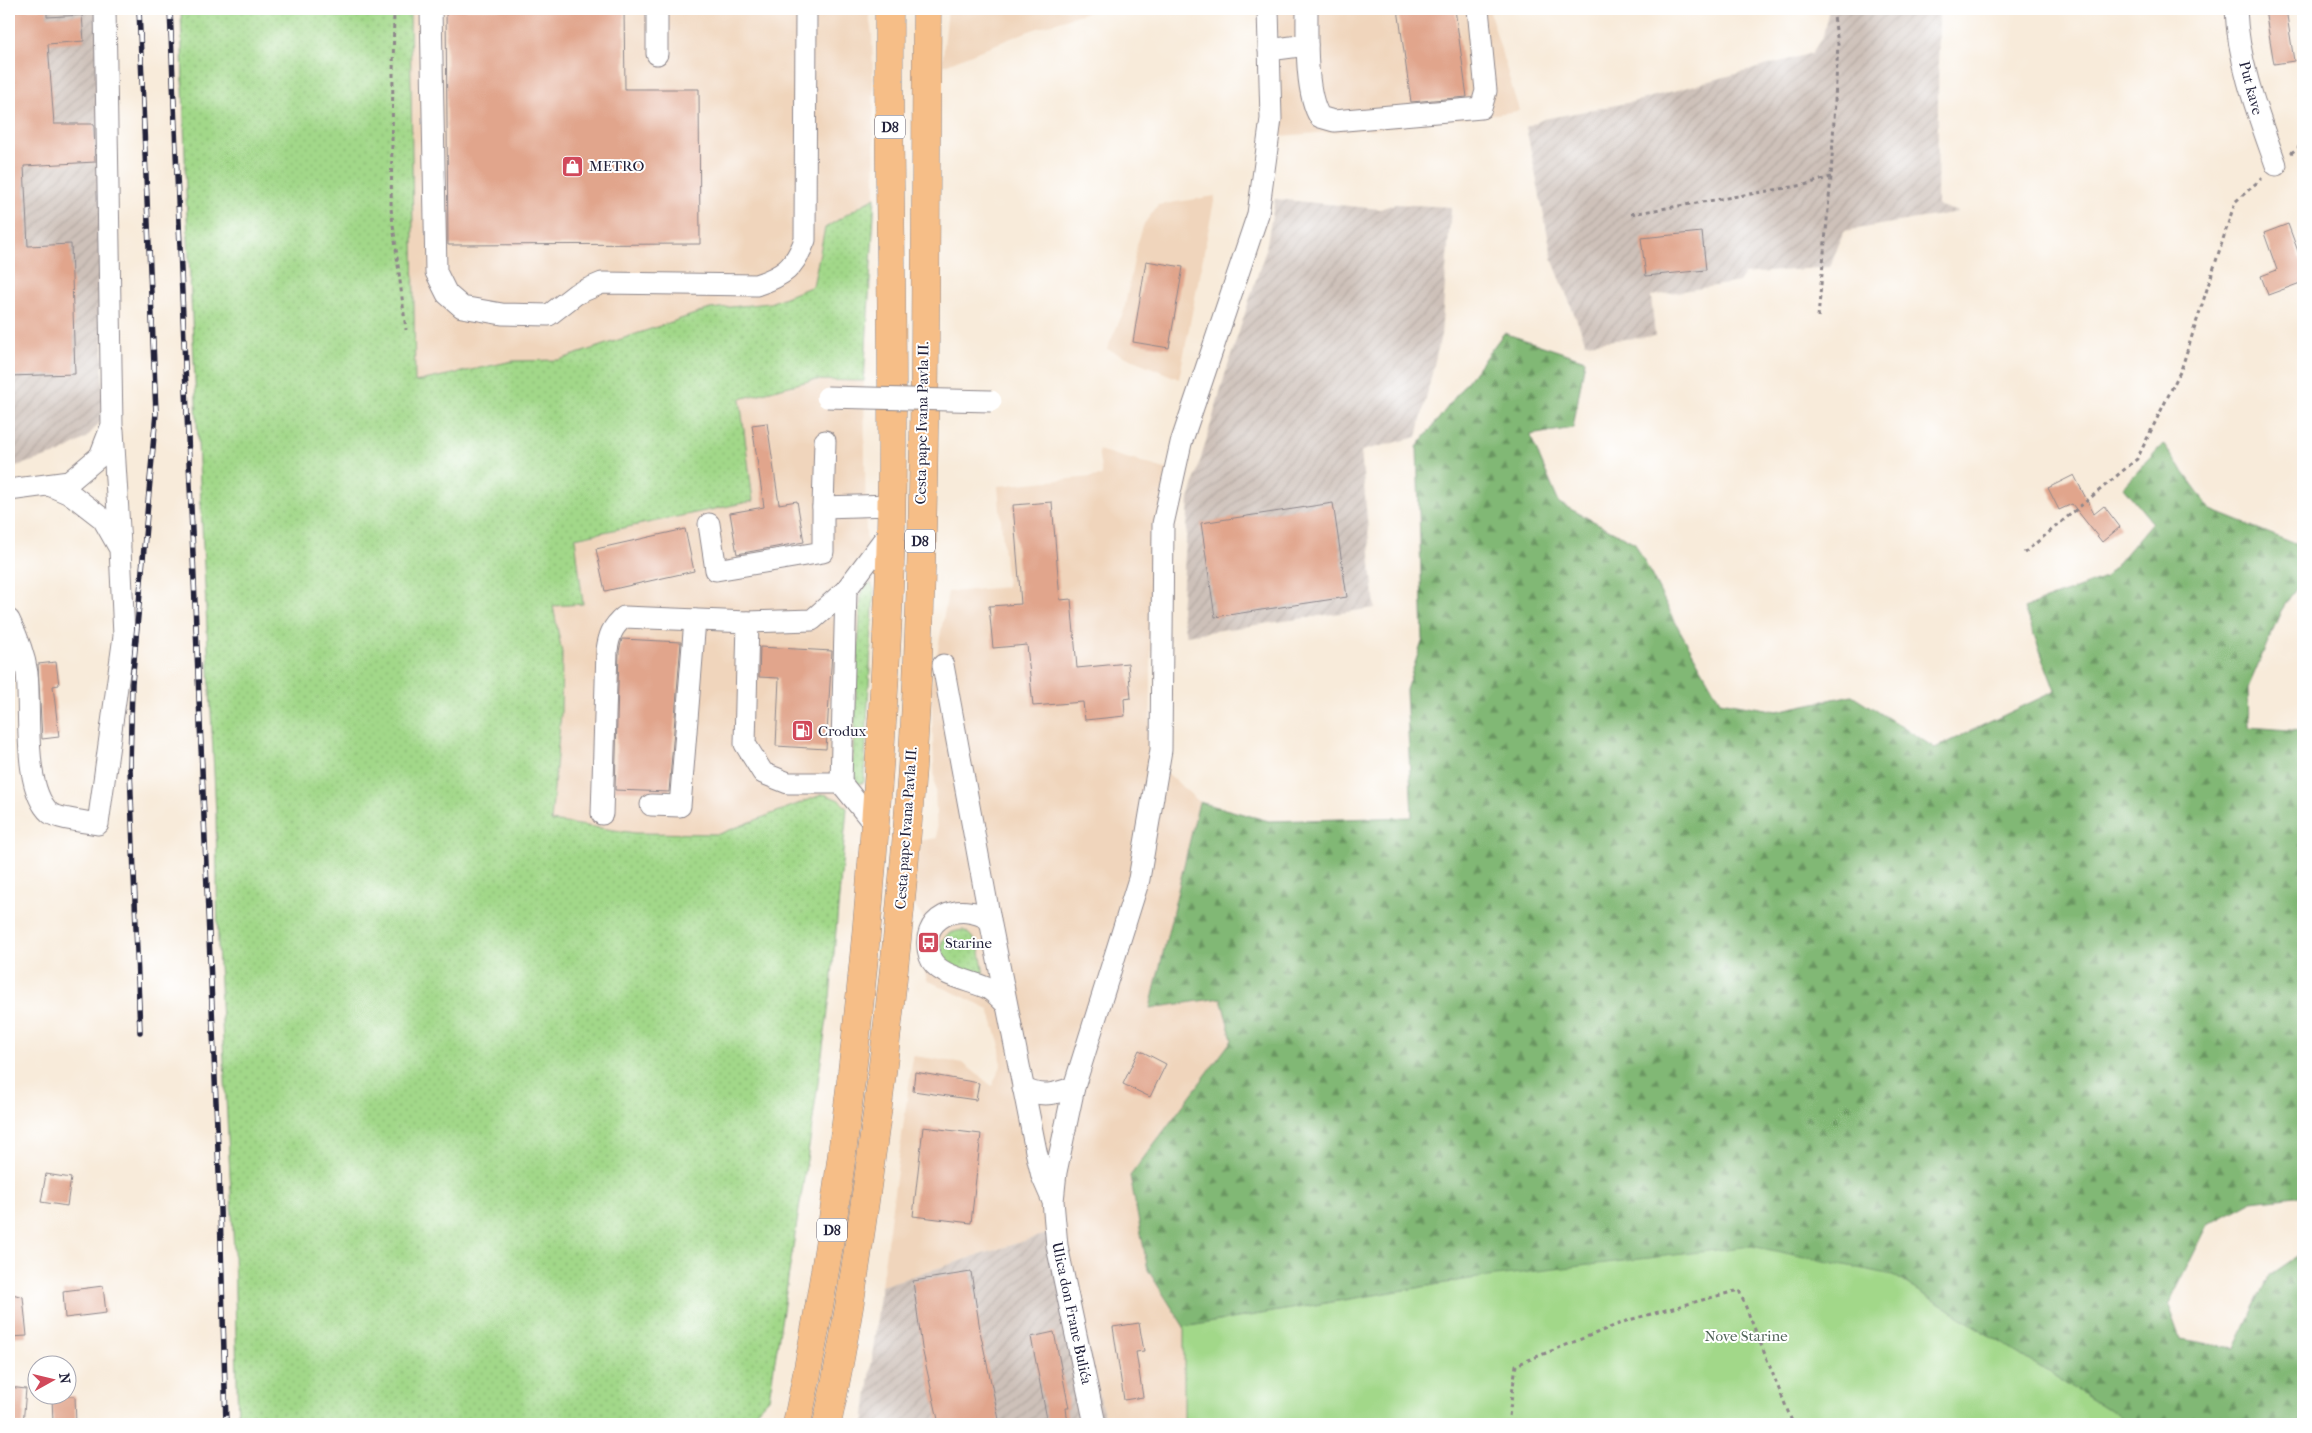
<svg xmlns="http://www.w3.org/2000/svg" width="2312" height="1433" font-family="'IM FELL French Canon',serif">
	<defs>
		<pattern id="industrial-furrows" width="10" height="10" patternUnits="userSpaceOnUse" patternTransform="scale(1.25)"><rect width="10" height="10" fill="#cec1b9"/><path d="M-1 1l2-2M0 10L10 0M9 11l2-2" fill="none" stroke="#b1a6a0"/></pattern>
		<pattern id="grass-dots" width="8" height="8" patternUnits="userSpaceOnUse" patternTransform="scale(1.25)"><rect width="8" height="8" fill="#a2d889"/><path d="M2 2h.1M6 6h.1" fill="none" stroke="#8bb977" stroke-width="1.8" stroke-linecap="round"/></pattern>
		<pattern id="forest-firs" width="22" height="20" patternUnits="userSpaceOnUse" patternTransform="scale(1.25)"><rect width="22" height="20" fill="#81b875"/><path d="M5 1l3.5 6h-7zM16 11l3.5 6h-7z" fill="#699561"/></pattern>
	</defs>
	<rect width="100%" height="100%" fill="#fff"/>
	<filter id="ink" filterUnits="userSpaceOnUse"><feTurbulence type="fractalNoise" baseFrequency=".02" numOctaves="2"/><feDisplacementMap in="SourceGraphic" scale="10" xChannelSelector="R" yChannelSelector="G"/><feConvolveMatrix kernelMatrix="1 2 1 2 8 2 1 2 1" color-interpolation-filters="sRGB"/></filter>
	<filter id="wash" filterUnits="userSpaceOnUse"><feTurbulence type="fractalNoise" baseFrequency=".0096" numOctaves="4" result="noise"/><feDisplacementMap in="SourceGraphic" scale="20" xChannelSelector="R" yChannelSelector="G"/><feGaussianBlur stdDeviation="1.12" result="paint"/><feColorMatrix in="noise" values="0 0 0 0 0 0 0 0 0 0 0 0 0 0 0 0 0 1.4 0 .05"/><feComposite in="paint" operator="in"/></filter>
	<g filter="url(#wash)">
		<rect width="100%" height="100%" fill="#f8ebda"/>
		<g fill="#f0d5bc">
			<polygon points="410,9 868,9 872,34 875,197 825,228 813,286 770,303 710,309 559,360 513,361 415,382"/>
			<polygon points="948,9 1096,9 1026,32 942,66"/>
			<polygon points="1277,9 1489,9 1519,111 1383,128 1280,136"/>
			<polygon points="1215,196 1179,379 1107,349 1124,311 1137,245 1144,224 1158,205"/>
			<polygon points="812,380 864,381 866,534 875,582 864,782 847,808 839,800 824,794 719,834 635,833 551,821 561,713 562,653 553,605 583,603 575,539 753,501 740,399"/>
			<polygon points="1098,450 1169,470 1152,597 1150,757 1199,802 1150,1007 1221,998 1232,1040 1130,1176 1148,1270 1184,1327 1184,1424 1106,1424 1062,1229 881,1286 913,1056 963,1063 992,1086 1001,1066 1000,1046 989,1009 927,980 920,952 926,922 912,903 918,841 937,838 931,689 948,592 1007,587 998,486 1102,476"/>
		</g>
		<g fill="url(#industrial-furrows)">
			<polygon points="9,9 108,9 102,420 86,438 60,453 9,468"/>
			<polygon points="1829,9 1939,9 1937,205 1958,212 1844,231 1830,267 1744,274 1740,282 1651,296 1655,336 1586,343 1553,261 1526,127 1544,119 1637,101 1812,53 1823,36"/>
			<polygon points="1275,199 1380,209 1395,204 1451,207 1441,335 1417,437 1361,451 1375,608 1186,635 1181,611 1189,500 1227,368 1266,249"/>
			<polygon points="1062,1229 1104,1416 1025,1424 864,1424 881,1286"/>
		</g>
		<g fill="url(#grass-dots)" stroke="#627d62">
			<polygon points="181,9 410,9 415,382 513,361 559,360 710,309 770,303 813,286 825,228 875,197 864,381 812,380 740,399 753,501 575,538 583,604 553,606 562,653 561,713 551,821 635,833 719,834 824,794 839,800 847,808 830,997 809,1147 769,1398 744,1424 238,1424 234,1251 218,946 216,814 186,195"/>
			<polygon points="871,583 874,590 864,782 858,784 852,772 861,594 865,586"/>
			<path d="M 963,930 C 981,940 981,957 984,976 L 945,963 C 938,943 940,933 963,930 Z"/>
		</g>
		<polygon fill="url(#forest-firs)" stroke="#526d58" points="1504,333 1585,360 1573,428 1530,435 1559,503 1635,543 1678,627 1720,701 1777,711 1852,695 1935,748 2055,691 2024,608 2105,578 2152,522 2123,487 2163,444 2211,510 2303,547 2303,577 2281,611 2248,688 2249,727 2303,731 2303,1195 2252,1201 2208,1225 2168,1305 2180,1339 2234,1348 2269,1276 2303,1253 2303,1424 2131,1424 1893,1275 1470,1279 1184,1327 1148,1270 1130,1176 1232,1040 1221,998 1150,1008 1199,802 1269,821 1412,817 1406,690 1423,639 1417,447"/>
		<polygon fill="#a2d889" stroke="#627d62" points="1751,1246 1893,1275 2131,1424 1184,1424 1184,1327 1470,1279"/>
		<g id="blocks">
			<g fill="#e1a58c">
				<polygon points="9,9 47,9 47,17 82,15 84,41 48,44 54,124 94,124 95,162 24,166 28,246 71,244 75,374 9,376"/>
				<polygon points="446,9 624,9 625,89 699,89 700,244 448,245"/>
				<polygon points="1398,9 1455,9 1467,97 1411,102"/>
				<polygon points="2286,9 2294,61 2274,64 2265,10"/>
				<polygon points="2288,224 2303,265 2303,282 2268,295 2261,276 2277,270 2264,233"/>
				<polygon points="1702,232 1706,270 1646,276 1641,238"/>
				<polygon points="1146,261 1183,267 1169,348 1133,342"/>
				<polygon points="767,423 779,504 797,501 804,542 737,554 730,513 764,507 752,425"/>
				<polygon points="2074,475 2094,514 2104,506 2120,527 2102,542 2072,504 2059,510 2048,488"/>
				<polygon points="1052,502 1060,600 1071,599 1077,668 1128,663 1131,698 1124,699 1125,716 1085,720 1083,702 1033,706 1027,645 993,648 989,606 1021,604 1013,505"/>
				<polygon points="1333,503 1347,597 1215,617 1201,523"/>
				<polygon points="685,529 694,571 605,591 596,549"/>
				<polygon points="622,639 681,642 669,792 615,790 619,651"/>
				<polygon points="760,647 832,651 826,749 776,746 779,678 759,677"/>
				<polygon points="56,662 59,685 53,686 59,737 42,739 38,664"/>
				<polygon points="1139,1050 1166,1064 1150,1097 1123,1084"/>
				<polygon points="915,1072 979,1083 976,1100 913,1091"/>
				<polygon points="923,1127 981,1134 971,1223 913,1216"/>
				<polygon points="46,1174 71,1178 67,1206 41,1202"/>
				<polygon points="971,1272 981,1336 1000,1424 939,1424 922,1348 913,1281"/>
				<polygon points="103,1286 106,1313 65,1318 63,1291"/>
				<polygon points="9,1293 23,1297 27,1336 9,1337"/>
				<polygon points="1139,1323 1144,1351 1136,1352 1143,1397 1124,1400 1113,1327"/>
				<polygon points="1054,1332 1069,1408 1066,1408 1068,1424 1048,1424 1031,1337"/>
				<polygon points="9,1387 26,1389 23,1424 9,1424"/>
				<polygon points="52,1396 75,1396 76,1424 53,1424"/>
			</g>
		</g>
	</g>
	<g filter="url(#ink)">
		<use href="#blocks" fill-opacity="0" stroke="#8d868a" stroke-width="1"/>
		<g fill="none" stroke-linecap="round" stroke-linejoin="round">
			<defs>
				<g id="minor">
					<path d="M 431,9 L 436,272 L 447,294 L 462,307 L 502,314 L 549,315 L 576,294 L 602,283 L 756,285 C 784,276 794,268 805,240 L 806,9"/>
					<path d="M 1307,9 C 1307,37 1305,94 1320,117 L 1334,121 L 1481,108 L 1486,91 L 1478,9"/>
					<path d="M 2236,9 C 2238,63 2258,114 2276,165"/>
					<polyline points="1269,50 1307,45"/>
					<polyline points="657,54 657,9"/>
					<polyline points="113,430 120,545"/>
					<polyline points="825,441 823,507 891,505"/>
					<polyline points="9,490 69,482 100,456 112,425 105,9"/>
					<polyline points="709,524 716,570 823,552 823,507"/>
					<path d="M 9,620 C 18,638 24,653 27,673 C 31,710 22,788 50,813 C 58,819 88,822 98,824 L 124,636 L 120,549 L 103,519 L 72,495 L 49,485"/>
					<polyline points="943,665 990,920 1036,1151 1042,1176 1052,1199"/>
					<polyline points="841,783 788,783 763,773 745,744 748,622 812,620 846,590"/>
					<polyline points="651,805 680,806 695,620"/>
					<path d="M 602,814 L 607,650 C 609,636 612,627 624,617 L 748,622"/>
					<polyline points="875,825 841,783 846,590 891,530"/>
					<path d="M 990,920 C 960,900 917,917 930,957 C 937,977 972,980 989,989 C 995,993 1001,999 1006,1004"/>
					<path d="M 1023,1088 C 1041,1098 1056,1094 1074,1087"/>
					<polyline points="1095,1424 1057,1246 1053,1201 1056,1172 1074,1087 1139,879 1161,750 1163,524 1181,443 1258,214 1271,119 1268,9"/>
				</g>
				<g id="highway">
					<path d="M 797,1424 C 833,1251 854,1077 869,901 C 879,778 888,654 891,530 C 895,357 888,182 889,9"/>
					<path d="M 827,1424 C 849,1322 863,1218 877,1114 C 896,963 912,811 918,659 C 927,442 925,225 927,9"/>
				</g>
			</defs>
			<use href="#minor" stroke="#8d868a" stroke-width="23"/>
			<use href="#highway" stroke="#8d868a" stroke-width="29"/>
			<g stroke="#8d868a" stroke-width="3" stroke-dasharray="4 4" stroke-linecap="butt">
				<polyline points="394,9 391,208 406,330"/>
				<polyline points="2291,153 2303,144"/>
				<polyline points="1631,214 1804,185 1831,177"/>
				<polyline points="1818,317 1831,177 1838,44 1833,9"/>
				<polyline points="2024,553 2137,459 2181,370 2235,202 2262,178"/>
				<polyline points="1508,1424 1516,1365 1629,1320 1739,1290 1793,1424"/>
			</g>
			<use href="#minor" stroke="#fff" stroke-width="21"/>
			<use href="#highway" stroke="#f6be87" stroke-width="28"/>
			<defs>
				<g id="rail">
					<polyline points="139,9 156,413 132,683 130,768 140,1032"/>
					<polyline points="170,9 219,1173 226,1424"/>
				</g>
			</defs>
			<use href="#rail" stroke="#22223b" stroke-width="5.5"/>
			<use href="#rail" stroke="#fff" stroke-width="4" stroke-dasharray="11" stroke-linecap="butt"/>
			<defs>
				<polyline id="minor-bridge" points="827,397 991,401"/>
			</defs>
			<use href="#minor-bridge" stroke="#8d868a" stroke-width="23" stroke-linecap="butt"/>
			<use href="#minor-bridge" stroke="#fff" stroke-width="21"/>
		</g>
	</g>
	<defs>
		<symbol id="shop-square" viewBox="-11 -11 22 22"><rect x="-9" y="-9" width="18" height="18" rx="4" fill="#d1495b" stroke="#fff"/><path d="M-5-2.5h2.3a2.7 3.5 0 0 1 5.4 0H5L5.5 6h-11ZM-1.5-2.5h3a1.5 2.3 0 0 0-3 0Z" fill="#fff"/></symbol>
		<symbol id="fuel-square" viewBox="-11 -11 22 22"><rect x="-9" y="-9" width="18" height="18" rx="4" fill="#d1495b" stroke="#fff"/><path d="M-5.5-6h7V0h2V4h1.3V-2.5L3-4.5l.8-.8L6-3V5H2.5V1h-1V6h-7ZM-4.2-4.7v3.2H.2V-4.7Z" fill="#fff"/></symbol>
		<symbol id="bus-square" viewBox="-11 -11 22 22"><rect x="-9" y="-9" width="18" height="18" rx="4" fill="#d1495b" stroke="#fff"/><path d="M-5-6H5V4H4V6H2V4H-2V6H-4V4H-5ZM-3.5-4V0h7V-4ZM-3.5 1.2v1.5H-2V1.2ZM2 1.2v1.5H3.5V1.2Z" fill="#fff"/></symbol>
	</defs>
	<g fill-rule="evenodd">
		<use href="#shop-square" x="560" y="154" width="25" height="25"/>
		<use href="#fuel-square" x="790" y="718" width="25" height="25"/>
		<use href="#bus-square" x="916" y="930" width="25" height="25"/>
	</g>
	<g text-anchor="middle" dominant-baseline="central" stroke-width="4" stroke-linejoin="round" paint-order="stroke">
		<g fill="#fff" stroke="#646476" stroke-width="1">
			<rect x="875" y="115.5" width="30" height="23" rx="4"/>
			<rect x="905" y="529.5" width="30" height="23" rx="4"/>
			<rect x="817" y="1218.5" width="30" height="23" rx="4"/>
		</g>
		<g font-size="14" font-weight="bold" fill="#22223b">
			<text x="890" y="127">D8</text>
			<text x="920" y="541">D8</text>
			<text x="832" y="1230">D8</text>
		</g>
		<g font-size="15" fill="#22223b" stroke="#fff">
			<text transform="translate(2251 88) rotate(75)">Put kave</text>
			<text transform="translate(922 423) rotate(-89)">Cesta pape Ivana Pavla II.</text>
			<text transform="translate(906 828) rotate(-86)">Cesta pape Ivana Pavla II.</text>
			<text transform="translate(1072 1313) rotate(78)">Ulica don Frane Bulića</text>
		</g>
		<g font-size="15" fill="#22223b" stroke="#fff" text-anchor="start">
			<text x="589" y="166">METRO</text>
			<text x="818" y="731">Crodux</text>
			<text x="945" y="943">Starine</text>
		</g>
		<g font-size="15" fill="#4f6256" stroke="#fff">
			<text x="1746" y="1336">Nove Starine</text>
		</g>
	</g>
	<rect width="2312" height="1433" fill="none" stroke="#fff" stroke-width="30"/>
	<g transform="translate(52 1380) rotate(82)"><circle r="24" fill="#ffffff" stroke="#a7a7b1"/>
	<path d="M0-4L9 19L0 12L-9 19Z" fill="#d1495b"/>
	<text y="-8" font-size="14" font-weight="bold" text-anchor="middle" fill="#22223b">N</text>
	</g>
</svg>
